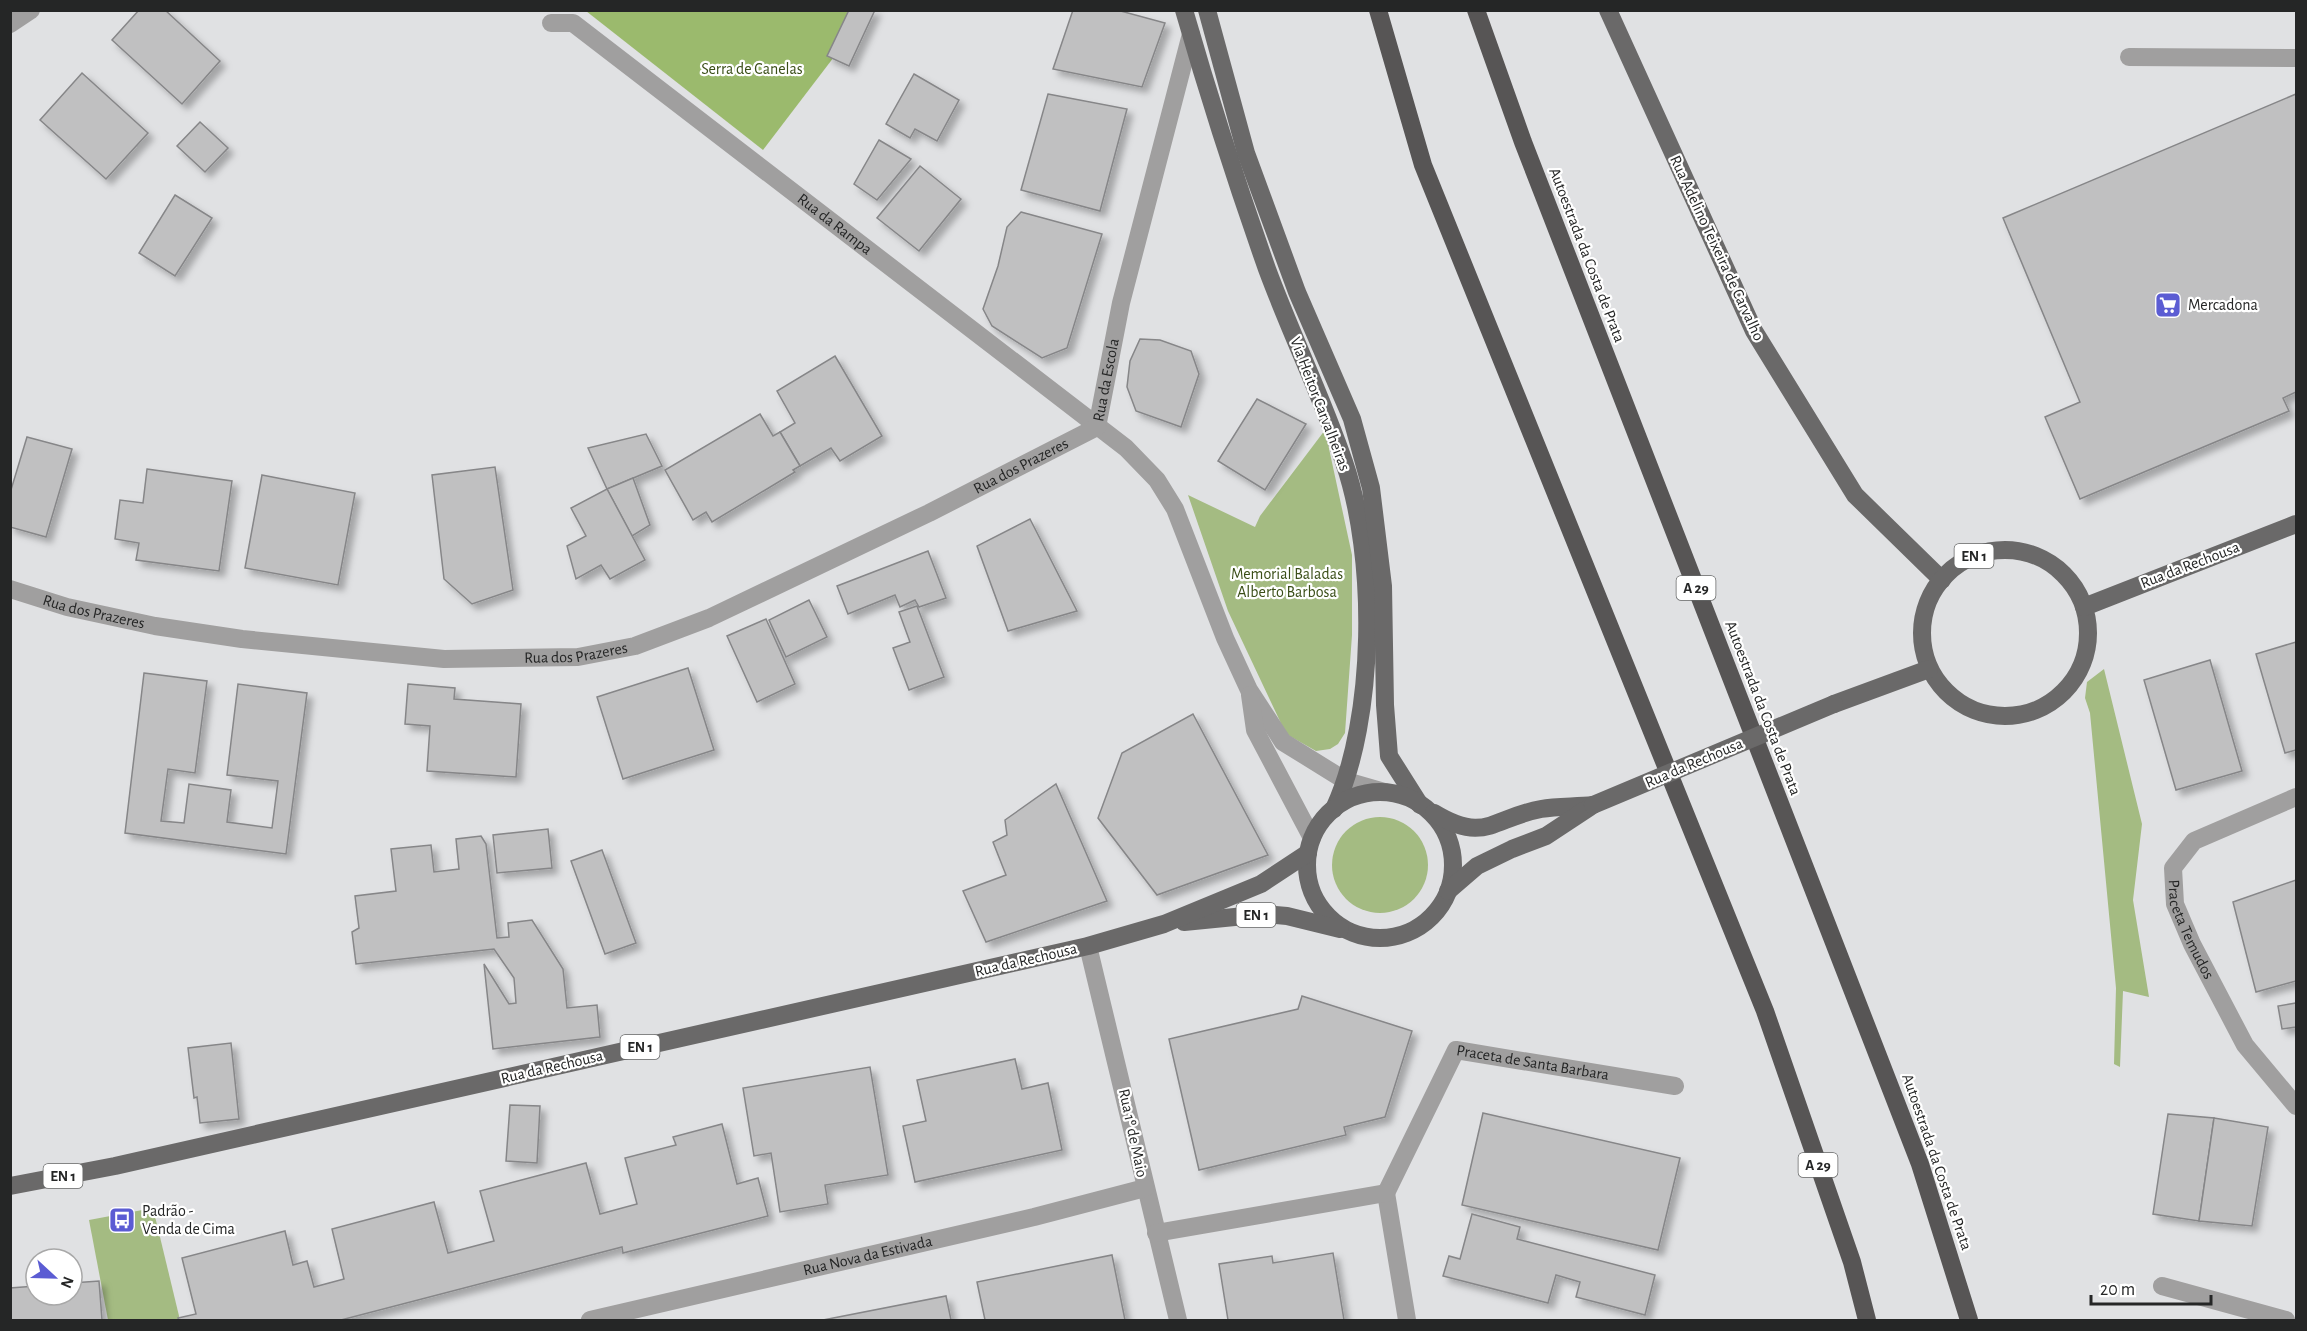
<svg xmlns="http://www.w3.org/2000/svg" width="2307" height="1331" font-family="'Alegreya Sans',sans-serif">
	<defs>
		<filter id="shadow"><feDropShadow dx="5.5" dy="5.5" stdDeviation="3" flood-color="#0004"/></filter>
	</defs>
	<rect width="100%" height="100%" fill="#e0e1e3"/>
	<g fill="#a4bb82">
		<polygon points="1325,430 1352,555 1352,635 1345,733 1338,744 1330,749 1316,751 1286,734 1228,611 1188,495 1255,527 1260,516"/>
		<polygon points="2104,669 2142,824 2133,900 2149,997 2123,991 2120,1067 2114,1064 2116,988 2090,713 2085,698 2087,682"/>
		<circle cx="1380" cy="865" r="48"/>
		<polygon points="153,1208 180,1320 108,1320 89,1220"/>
	</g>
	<polygon fill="#9bba6d" points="586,11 869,11 763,150"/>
	<g fill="#c0c0c1" stroke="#868688" stroke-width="1.5" filter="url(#shadow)">
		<polygon points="139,10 165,10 220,61 182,104 112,40"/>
		<polygon points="849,10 875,10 849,66 827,56"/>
		<polygon points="1073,10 1117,10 1165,23 1142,87 1053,69"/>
		<polygon points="82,73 148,133 106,179 40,120"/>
		<polygon points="914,74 959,100 937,141 915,129 910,138 886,124"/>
		<polygon points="1048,94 1127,109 1100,211 1021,190"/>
		<polygon points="2296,94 2296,392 2283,398 2289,411 2080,499 2045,417 2080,402 2003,218"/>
		<polygon points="200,122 228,148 205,172 177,146"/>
		<polygon points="879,140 911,159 877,200 854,184"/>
		<polygon points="920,166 961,199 919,251 877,218"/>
		<polygon points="175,195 212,218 175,276 139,253"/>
		<polygon points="1021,212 1102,234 1067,348 1042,358 992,326 983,309 998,266 1007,227"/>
		<polygon points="1140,339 1160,340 1191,351 1199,374 1181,427 1136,411 1127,387 1130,361"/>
		<polygon points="835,356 882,436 840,461 831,448 800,466 780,432 795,423 777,391"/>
		<polygon points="1257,399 1306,424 1265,490 1218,461"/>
		<polygon points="760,414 773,436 780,432 800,466 793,470 795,472 712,522 706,512 693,520 665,470"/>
		<polygon points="646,434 662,466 607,489 588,448"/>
		<polygon points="27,437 72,449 46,537 10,527 10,493"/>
		<polygon points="495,467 513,590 472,604 444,579 432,475"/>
		<polygon points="147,469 232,481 219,571 136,560 139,543 115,539 120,500 143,503"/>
		<polygon points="262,475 355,493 338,585 245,568"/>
		<polygon points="633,478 650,525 632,536 607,489"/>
		<polygon points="607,489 645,560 610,579 601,565 576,579 567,546 586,536 571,508"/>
		<polygon points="1030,519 1077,611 1008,631 977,546"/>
		<polygon points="928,551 946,598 919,607 915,600 900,607 895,595 848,614 837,586"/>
		<polygon points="809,600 827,637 786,657 769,620"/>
		<polygon points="917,606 944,677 909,690 893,648 910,642 899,612"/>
		<polygon points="766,619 795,684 757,702 727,636"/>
		<polygon points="2296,642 2296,750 2285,753 2256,654"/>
		<polygon points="2210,660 2242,771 2176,790 2144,680"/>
		<polygon points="688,668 714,750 623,779 597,697"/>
		<polygon points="144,673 207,681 195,773 168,769 161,821 184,823 189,784 231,790 227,822 272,828 278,781 227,775 238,684 307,693 286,854 125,833"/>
		<polygon points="408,684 455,688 454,699 521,704 516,777 427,771 430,726 405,724"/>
		<polygon points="1193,714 1268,855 1157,895 1098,818 1122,753"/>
		<polygon points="1056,784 1107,901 986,942 963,891 1006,875 993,842 1007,835 1005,820"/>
		<polygon points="548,829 552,868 497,873 493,835"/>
		<polygon points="481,836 486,844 497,938 509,937 508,923 532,920 563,969 567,1008 597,1005 600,1037 493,1049 484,964 509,1004 516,1003 514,978 494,949 356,964 352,932 359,928 355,896 396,891 391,849 431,845 434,872 459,869 456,839"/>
		<polygon points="602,850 636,943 605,954 571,861"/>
		<polygon points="2296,880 2296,981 2256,992 2233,902"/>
		<polygon points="1302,996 1412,1031 1385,1117 1344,1127 1346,1135 1199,1170 1169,1039 1298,1009"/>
		<polygon points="2296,1003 2296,1027 2282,1029 2278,1006"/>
		<polygon points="231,1043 239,1119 200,1123 197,1097 194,1098 188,1048"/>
		<polygon points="1015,1059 1022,1089 1048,1083 1062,1150 915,1182 903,1126 926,1121 917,1080"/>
		<polygon points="870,1067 888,1175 825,1185 828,1204 780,1212 771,1153 754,1156 743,1088"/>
		<polygon points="510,1105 540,1106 537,1163 506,1161"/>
		<polygon points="1483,1113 1680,1158 1658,1250 1462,1205"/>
		<polygon points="2168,1114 2214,1118 2199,1221 2153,1214"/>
		<polygon points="2214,1118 2268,1127 2252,1226 2199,1221"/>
		<polygon points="722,1124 737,1184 758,1178 768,1216 623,1253 622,1247 341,1320 179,1320 178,1318 196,1314 182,1258 285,1231 293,1265 307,1261 314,1287 344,1279 332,1229 434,1202 448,1253 494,1241 480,1191 586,1163 600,1214 637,1204 625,1158 676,1145 673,1137"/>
		<polygon points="1472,1214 1520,1227 1517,1239 1655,1275 1645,1315 1576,1297 1580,1282 1556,1275 1548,1303 1443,1276 1449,1256 1460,1259"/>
		<polygon points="1333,1253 1344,1320 1228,1320 1219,1264 1272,1256 1273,1263"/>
		<polygon points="1112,1255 1125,1320 985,1320 977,1282"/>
		<polygon points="99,1281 102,1320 10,1320 10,1288 36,1286 36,1295 72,1295 72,1283"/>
		<polygon points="946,1296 951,1320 823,1320"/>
	</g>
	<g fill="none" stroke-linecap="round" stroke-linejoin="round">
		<g stroke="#a09f9f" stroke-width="18">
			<path id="s1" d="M 551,23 L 573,23 L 1126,448 L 1157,480 L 1175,509 L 1225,638 L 1249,690 L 1283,742 L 1346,781 L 1384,792"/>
			<polyline points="10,24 31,10"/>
			<polyline points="2129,57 2296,58"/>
			<path id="s2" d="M 1097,427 L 1121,303 L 1191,34"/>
			<path id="s3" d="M 10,589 L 67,607 L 155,626 L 242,639 L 444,659 L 578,657 L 635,646 L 709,618 L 929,513 L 1097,427"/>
			<polyline points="1250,695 1255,730 1312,838"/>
			<path id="s4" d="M 2296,797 L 2194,841 L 2173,868 L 2175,904 L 2192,944 L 2245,1045 L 2296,1106"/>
			<polyline points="1088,946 1178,1320"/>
			<path id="s5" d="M 1386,1193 L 1456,1050 L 1675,1086"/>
			<polyline points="1386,1193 1407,1320"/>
			<polyline points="1156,1233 1386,1193"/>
			<polyline points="2162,1286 2286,1320"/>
			<path id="s6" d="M 590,1320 L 1034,1217 L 1145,1188"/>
		</g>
		<g stroke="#6a6969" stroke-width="18">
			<path d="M 1184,10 C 1209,97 1237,184 1267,269 C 1291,334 1322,397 1344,462 C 1377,557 1376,718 1334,809"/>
			<polyline points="1207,10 1246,153 1297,292 1352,419 1371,488 1383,586 1385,705 1389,756 1420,805"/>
			<polyline points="1608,10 1754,331 1855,495 1942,580"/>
			<circle cx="2005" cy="633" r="83"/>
			<polyline points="2084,607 2296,524"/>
			<polyline points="1834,704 1929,669"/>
			<circle cx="1380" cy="865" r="73"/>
			<path d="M 1434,813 C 1485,844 1493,818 1541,809 C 1558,806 1576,807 1593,805"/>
			<polyline points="1448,891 1477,866 1512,849 1546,836 1590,807"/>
			<polyline points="1184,922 1265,914 1287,916 1340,929"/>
			<polyline points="10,1186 115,1166 1088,946 1164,924 1261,884 1308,853"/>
		</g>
		<g stroke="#575555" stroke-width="18">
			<polyline points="1378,10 1423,165 1765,1011 1852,1262 1867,1320"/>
			<polyline points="1476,10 1523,142 1920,1164 1969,1320"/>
		</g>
		<polyline stroke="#6a6969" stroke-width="18" points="1593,805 1834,704"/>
	</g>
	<defs>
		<symbol id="supermarket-square" viewBox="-11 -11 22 22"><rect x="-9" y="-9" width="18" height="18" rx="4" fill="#5b5cd3" stroke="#fff"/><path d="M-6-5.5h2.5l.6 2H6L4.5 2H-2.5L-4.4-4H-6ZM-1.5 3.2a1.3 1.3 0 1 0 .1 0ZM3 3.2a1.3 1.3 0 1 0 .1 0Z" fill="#fff"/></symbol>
		<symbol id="bus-square" viewBox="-11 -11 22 22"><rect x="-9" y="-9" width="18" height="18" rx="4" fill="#5b5cd3" stroke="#fff"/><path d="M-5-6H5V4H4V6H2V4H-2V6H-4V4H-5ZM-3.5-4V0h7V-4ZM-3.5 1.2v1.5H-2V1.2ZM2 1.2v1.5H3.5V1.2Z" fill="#fff"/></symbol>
	</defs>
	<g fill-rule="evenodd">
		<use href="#supermarket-square" x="2153" y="290" width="30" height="30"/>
		<use href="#bus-square" x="107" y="1205" width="30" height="30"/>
	</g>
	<g text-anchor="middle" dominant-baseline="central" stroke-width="4.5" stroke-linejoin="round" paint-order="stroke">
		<g fill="#fff" stroke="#666767" stroke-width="1.5">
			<rect x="1954.5" y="544" width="39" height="24" rx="4.5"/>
			<rect x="1676.5" y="576" width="39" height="24" rx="4.5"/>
			<rect x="1236.5" y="903" width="39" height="24" rx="4.5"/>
			<rect x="620.5" y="1035" width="39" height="24" rx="4.5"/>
			<rect x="1798.5" y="1153" width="39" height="24" rx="4.5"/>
			<rect x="43.5" y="1164" width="39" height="24" rx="4.5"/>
		</g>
		<g font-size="15" font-weight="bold" fill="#252626">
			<text x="1974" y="556">EN 1</text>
			<text x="1696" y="588">A 29</text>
			<text x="1256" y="915">EN 1</text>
			<text x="640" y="1047">EN 1</text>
			<text x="1818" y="1165">A 29</text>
			<text x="63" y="1176">EN 1</text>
		</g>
		<g font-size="16" fill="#3a4e17" stroke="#fff">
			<text x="752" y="69">Serra de Canelas</text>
			<text x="1287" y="574">Memorial Baladas<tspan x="1287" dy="18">Alberto Barbosa</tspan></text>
		</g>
		<g font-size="16" fill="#252626" stroke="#fff">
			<text stroke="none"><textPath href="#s1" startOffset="352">Rua da Rampa</textPath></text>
			<text transform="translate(1717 248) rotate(65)">Rua Adelino Teixeira de Carvalho</text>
			<text transform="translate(1587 255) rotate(69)">Autoestrada da Costa de Prata</text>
			<text stroke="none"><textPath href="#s2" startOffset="48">Rua da Escola</textPath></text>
			<text transform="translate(1320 404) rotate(69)">Via Heitor Carvalheiras</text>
			<text stroke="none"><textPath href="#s3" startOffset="1059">Rua dos Prazeres</textPath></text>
			<text transform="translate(2190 565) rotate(-21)">Rua da Rechousa</text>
			<text stroke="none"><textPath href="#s3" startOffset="87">Rua dos Prazeres</textPath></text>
			<text stroke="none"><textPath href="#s3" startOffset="573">Rua dos Prazeres</textPath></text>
			<text transform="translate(1763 708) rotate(69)">Autoestrada da Costa de Prata</text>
			<text transform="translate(1694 763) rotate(-23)">Rua da Rechousa</text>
			<text stroke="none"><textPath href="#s4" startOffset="210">Praceta Temudos</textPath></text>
			<text transform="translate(1026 960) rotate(-13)">Rua da Rechousa</text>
			<text transform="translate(552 1067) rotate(-13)">Rua da Rechousa</text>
			<text stroke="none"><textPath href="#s5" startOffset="237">Praceta de Santa Barbara</textPath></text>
			<text transform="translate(1133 1133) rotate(78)">Rua 1º de Maio</text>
			<text transform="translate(1937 1162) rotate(71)">Autoestrada da Costa de Prata</text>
			<text stroke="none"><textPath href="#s6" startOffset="285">Rua Nova da Estivada</textPath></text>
		</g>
		<g font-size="16" fill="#252626" stroke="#fff" text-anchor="start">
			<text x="2188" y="305">Mercadona</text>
			<text x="142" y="1211">Padrão -<tspan x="142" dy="18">Venda de Cima</tspan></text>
		</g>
	</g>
	<rect width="2307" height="1331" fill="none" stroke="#252626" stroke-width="24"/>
	<g transform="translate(54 1277) rotate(112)"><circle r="28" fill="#ffffff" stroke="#a8a8a8" stroke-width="1.5"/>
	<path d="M0-4.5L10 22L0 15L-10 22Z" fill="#5b5cd3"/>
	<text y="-9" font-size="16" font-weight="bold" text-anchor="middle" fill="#252626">N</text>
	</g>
	<path d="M2091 1295v9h120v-9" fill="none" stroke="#252626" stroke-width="3"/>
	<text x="2100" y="1295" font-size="18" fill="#252626" stroke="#ffffff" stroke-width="4.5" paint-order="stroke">20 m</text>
</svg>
